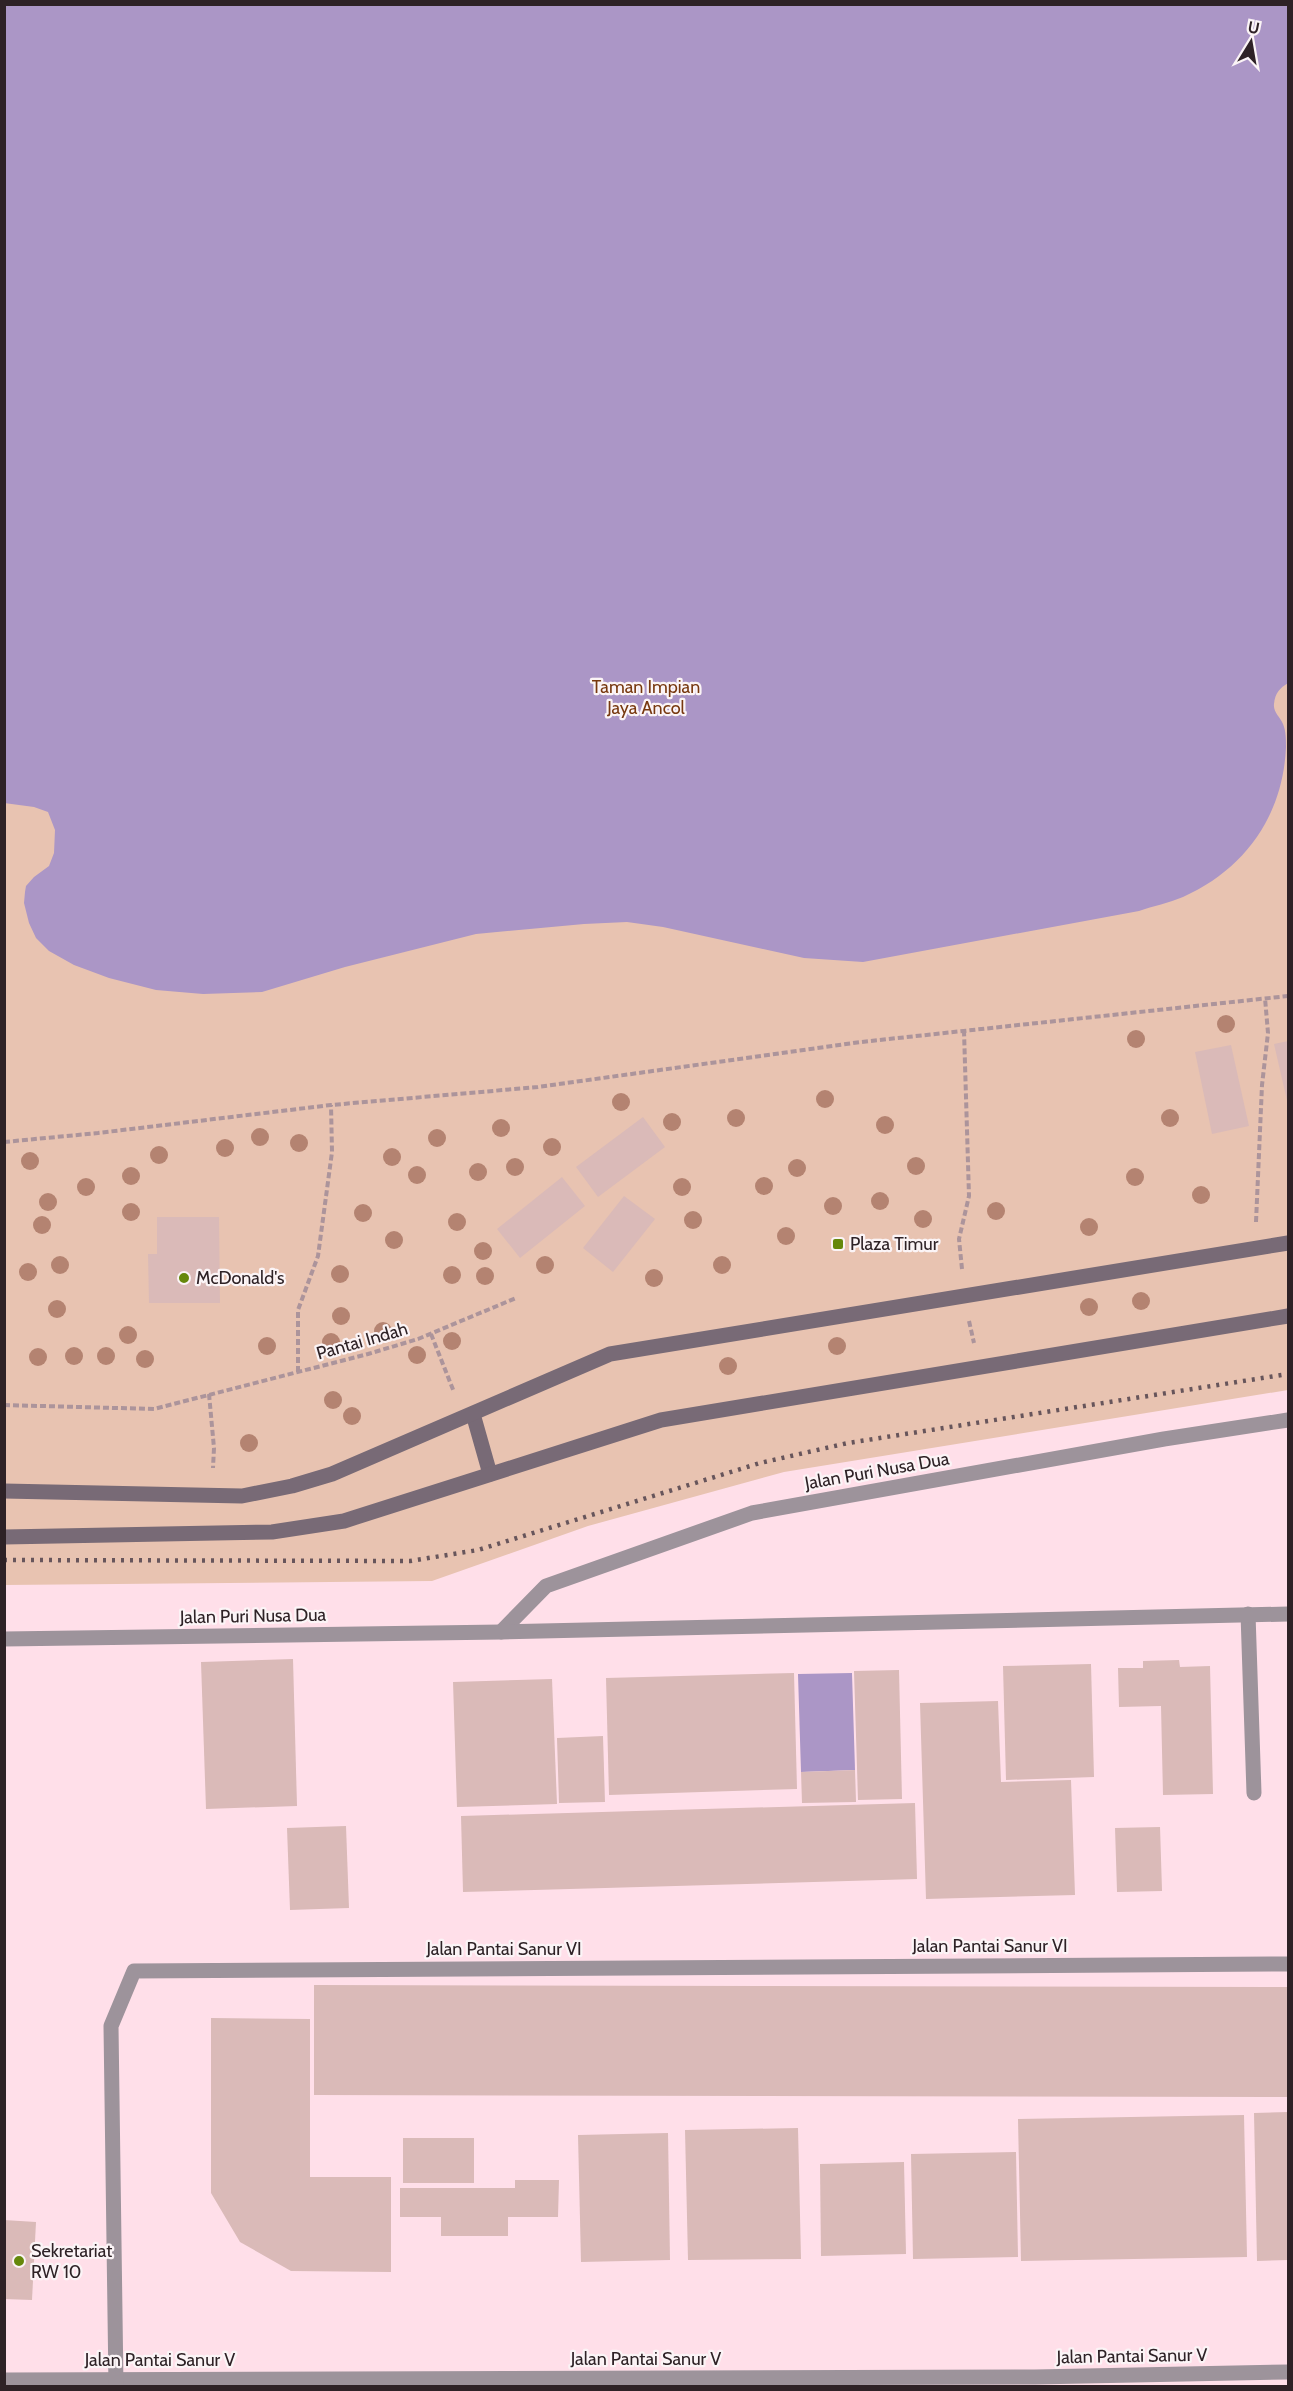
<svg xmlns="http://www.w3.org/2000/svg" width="1293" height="2391" font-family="Cabin,sans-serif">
	<rect width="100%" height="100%" fill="#ffdfe9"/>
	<polygon fill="#e8c3b1" points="4,5 1288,5 1288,1390 784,1472 588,1526 432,1581 5,1585"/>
	<g fill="#ab96c6">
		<path d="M 4,5 L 1288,5 L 1288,683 C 1280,688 1275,693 1274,704 C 1273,712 1280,717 1283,724 C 1286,731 1286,740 1286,747 C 1283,816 1245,869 1183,897 C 1169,903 1153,906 1139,911 L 863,962 L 804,958 L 663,927 L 627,922 L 584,924 L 476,934 L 345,967 L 262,992 L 203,994 L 156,990 L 109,978 L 74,965 L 49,951 L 36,938 L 29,923 L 24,903 L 25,892 L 26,886 L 34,877 L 49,866 L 54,853 L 55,830 L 48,812 L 34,807 L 4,803 Z"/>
		<polygon points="852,1673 855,1770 801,1772 798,1674"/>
	</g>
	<g fill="#dabab8">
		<polygon points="1288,1041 1288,1105 1274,1044"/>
		<polygon points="1231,1045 1249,1126 1212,1134 1195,1052"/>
		<polygon points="643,1117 665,1147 598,1197 576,1167"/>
		<polygon points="562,1177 585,1206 520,1258 497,1229"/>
		<polygon points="624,1196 655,1219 613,1272 583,1248"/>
		<polygon points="157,1217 219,1217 220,1303 149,1303 148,1254 157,1254"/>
		<polygon points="293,1659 297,1806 206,1809 201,1662"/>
		<polygon points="1179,1660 1180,1667 1210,1666 1213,1794 1163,1795 1161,1706 1119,1707 1118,1668 1143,1668 1143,1661"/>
		<polygon points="1091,1664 1094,1777 1006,1780 1003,1666"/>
		<polygon points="899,1670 902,1799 858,1800 854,1671"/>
		<polygon points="794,1673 797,1789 609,1795 606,1678"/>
		<polygon points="552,1679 557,1804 457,1807 453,1682"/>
		<polygon points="998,1701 1001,1782 1071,1780 1075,1895 926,1899 920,1703"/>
		<polygon points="603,1736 605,1802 559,1803 557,1738"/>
		<polygon points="855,1770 856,1802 802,1803 801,1772"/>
		<polygon points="915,1803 917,1879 463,1892 461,1816"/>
		<polygon points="346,1826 349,1908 290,1910 287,1828"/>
		<polygon points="1160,1827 1162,1891 1117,1892 1115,1828"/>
		<polygon points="314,1985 1288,1987 1288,2097 314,2095"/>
		<polygon points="211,2018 310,2019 310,2177 391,2177 391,2272 291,2271 240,2242 211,2193"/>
		<polygon points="1288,2112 1288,2260 1257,2261 1254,2113"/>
		<polygon points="1244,2115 1247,2257 1021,2261 1018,2119"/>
		<polygon points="798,2128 801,2259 688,2260 685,2130"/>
		<polygon points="668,2133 670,2260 581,2262 578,2135"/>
		<rect x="403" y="2138" width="71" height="45"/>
		<polygon points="1016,2152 1018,2257 913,2259 911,2154"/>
		<polygon points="904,2162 906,2254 821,2256 820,2164"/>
		<polygon points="515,2180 559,2180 558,2217 508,2217 508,2236 441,2236 441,2217 400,2217 400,2188 515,2188"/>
		<polygon points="4,2220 36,2222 32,2300 4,2299"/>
	</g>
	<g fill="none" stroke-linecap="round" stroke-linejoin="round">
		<g stroke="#ac949b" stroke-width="4" stroke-dasharray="6 3" stroke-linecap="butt">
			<polyline points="4,1142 98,1133 331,1105 538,1087 861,1042 1288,996"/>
			<polyline points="1256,1222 1262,1085 1268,1033 1265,998"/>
			<polyline points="962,1269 959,1239 969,1196 964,1031"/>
			<polyline points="969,1321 974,1343"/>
			<polyline points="431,1334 454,1392"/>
			<polyline points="298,1372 298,1310 318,1256 332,1152 331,1105"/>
			<polyline points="209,1394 214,1448 213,1468"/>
			<polyline points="4,1405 154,1409 368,1354 418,1339 516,1298"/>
		</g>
		<g stroke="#9d939b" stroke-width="15">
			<polyline points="1248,1614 1254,1793"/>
			<polyline points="501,1632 546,1586 752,1513 1164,1439 1288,1420"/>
			<polyline points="4,1639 501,1632 1288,1614"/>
			<polyline points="4,2380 1035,2377 1288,2372"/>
			<polyline points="116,2386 111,2026 134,1971 1288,1964"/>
		</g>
		<g stroke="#786a76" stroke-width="15">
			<polyline points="473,1414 490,1474"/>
			<polyline points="4,1491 242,1496 292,1486 332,1474 610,1354 1288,1243"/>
			<polyline points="4,1537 272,1532 344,1521 661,1420 1288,1316"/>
		</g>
		<polyline stroke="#67555b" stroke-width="4.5" stroke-dasharray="3 6" stroke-linecap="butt" points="4,1560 410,1561 478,1550 760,1463 848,1443 1288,1374"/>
	</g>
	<g fill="#b48371">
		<circle cx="1226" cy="1024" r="9"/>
		<circle cx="1136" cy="1039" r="9"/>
		<circle cx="825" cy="1099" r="9"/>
		<circle cx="621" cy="1102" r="9"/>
		<circle cx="736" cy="1118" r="9"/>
		<circle cx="1170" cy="1118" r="9"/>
		<circle cx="672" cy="1122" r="9"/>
		<circle cx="885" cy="1125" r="9"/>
		<circle cx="501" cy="1128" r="9"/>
		<circle cx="260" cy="1137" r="9"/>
		<circle cx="437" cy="1138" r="9"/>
		<circle cx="299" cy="1143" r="9"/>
		<circle cx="552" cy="1147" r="9"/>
		<circle cx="225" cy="1148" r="9"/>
		<circle cx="159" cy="1155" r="9"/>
		<circle cx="392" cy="1157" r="9"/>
		<circle cx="30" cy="1161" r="9"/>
		<circle cx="916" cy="1166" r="9"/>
		<circle cx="515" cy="1167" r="9"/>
		<circle cx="797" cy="1168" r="9"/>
		<circle cx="478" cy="1172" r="9"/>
		<circle cx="417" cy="1175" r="9"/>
		<circle cx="131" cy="1176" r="9"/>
		<circle cx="1135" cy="1177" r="9"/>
		<circle cx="764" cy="1186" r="9"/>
		<circle cx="86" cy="1187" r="9"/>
		<circle cx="682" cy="1187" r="9"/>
		<circle cx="1201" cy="1195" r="9"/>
		<circle cx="880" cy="1201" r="9"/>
		<circle cx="48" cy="1202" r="9"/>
		<circle cx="833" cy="1206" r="9"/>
		<circle cx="996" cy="1211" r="9"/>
		<circle cx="131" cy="1212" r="9"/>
		<circle cx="363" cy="1213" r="9"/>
		<circle cx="923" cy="1219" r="9"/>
		<circle cx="693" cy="1220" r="9"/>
		<circle cx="457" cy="1222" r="9"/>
		<circle cx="42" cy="1225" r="9"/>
		<circle cx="1089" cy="1227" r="9"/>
		<circle cx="786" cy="1236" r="9"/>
		<circle cx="394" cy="1240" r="9"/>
		<circle cx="483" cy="1251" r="9"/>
		<circle cx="60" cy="1265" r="9"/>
		<circle cx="545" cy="1265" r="9"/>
		<circle cx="722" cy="1265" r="9"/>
		<circle cx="28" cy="1272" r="9"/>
		<circle cx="340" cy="1274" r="9"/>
		<circle cx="452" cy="1275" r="9"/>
		<circle cx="485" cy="1276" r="9"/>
		<circle cx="654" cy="1278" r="9"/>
		<circle cx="1141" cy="1301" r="9"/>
		<circle cx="1089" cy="1307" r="9"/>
		<circle cx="57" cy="1309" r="9"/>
		<circle cx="341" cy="1316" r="9"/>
		<circle cx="383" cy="1331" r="9"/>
		<circle cx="128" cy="1335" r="9"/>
		<circle cx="452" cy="1341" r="9"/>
		<circle cx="331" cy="1342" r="9"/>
		<circle cx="267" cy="1346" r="9"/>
		<circle cx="837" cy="1346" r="9"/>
		<circle cx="417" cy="1355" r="9"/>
		<circle cx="74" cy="1356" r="9"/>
		<circle cx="106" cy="1356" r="9"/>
		<circle cx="38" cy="1357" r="9"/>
		<circle cx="145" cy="1359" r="9"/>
		<circle cx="728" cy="1366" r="9"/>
		<circle cx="333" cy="1400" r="9"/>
		<circle cx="352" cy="1416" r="9"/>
		<circle cx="249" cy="1443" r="9"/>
	</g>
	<g fill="#65880b" stroke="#fbf4f6" stroke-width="2">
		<rect x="832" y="1238" width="12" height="12" rx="3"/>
		<circle cx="184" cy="1278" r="6"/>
		<circle cx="19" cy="2261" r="6"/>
	</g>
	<g text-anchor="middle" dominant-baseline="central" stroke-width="4.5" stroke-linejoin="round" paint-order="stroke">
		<g font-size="18" fill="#77380f" stroke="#fbf4f6">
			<text x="646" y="687">Taman Impian<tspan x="646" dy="21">Jaya Ancol</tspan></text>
		</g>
		<g font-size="18" fill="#2e2226" stroke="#fbf4f6" text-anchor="start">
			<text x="850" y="1244">Plaza Timur</text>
			<text x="196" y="1278">McDonald's</text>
			<text x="31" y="2251">Sekretariat<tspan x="31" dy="21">RW 10</tspan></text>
		</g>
		<g font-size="18" fill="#2e2226" stroke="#fbf4f6">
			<text transform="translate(362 1341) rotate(-16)">Pantai Indah</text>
			<text transform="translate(877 1471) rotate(-10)">Jalan Puri Nusa Dua</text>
			<text transform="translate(253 1616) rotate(-1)">Jalan Puri Nusa Dua</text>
			<text x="990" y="1946">Jalan Pantai Sanur VI</text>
			<text x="504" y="1949">Jalan Pantai Sanur VI</text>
			<text transform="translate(1132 2356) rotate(-1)">Jalan Pantai Sanur V</text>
			<text x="646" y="2359">Jalan Pantai Sanur V</text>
			<text x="160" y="2360">Jalan Pantai Sanur V</text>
		</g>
	</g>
	<rect width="1293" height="2391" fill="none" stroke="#2e2226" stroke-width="12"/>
	<g transform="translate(1251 42) rotate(11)" stroke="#fbf4f6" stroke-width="4.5" paint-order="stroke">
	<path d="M0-4.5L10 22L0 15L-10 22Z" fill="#2e2226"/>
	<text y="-9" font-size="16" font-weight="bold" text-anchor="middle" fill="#2e2226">U</text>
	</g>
</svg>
